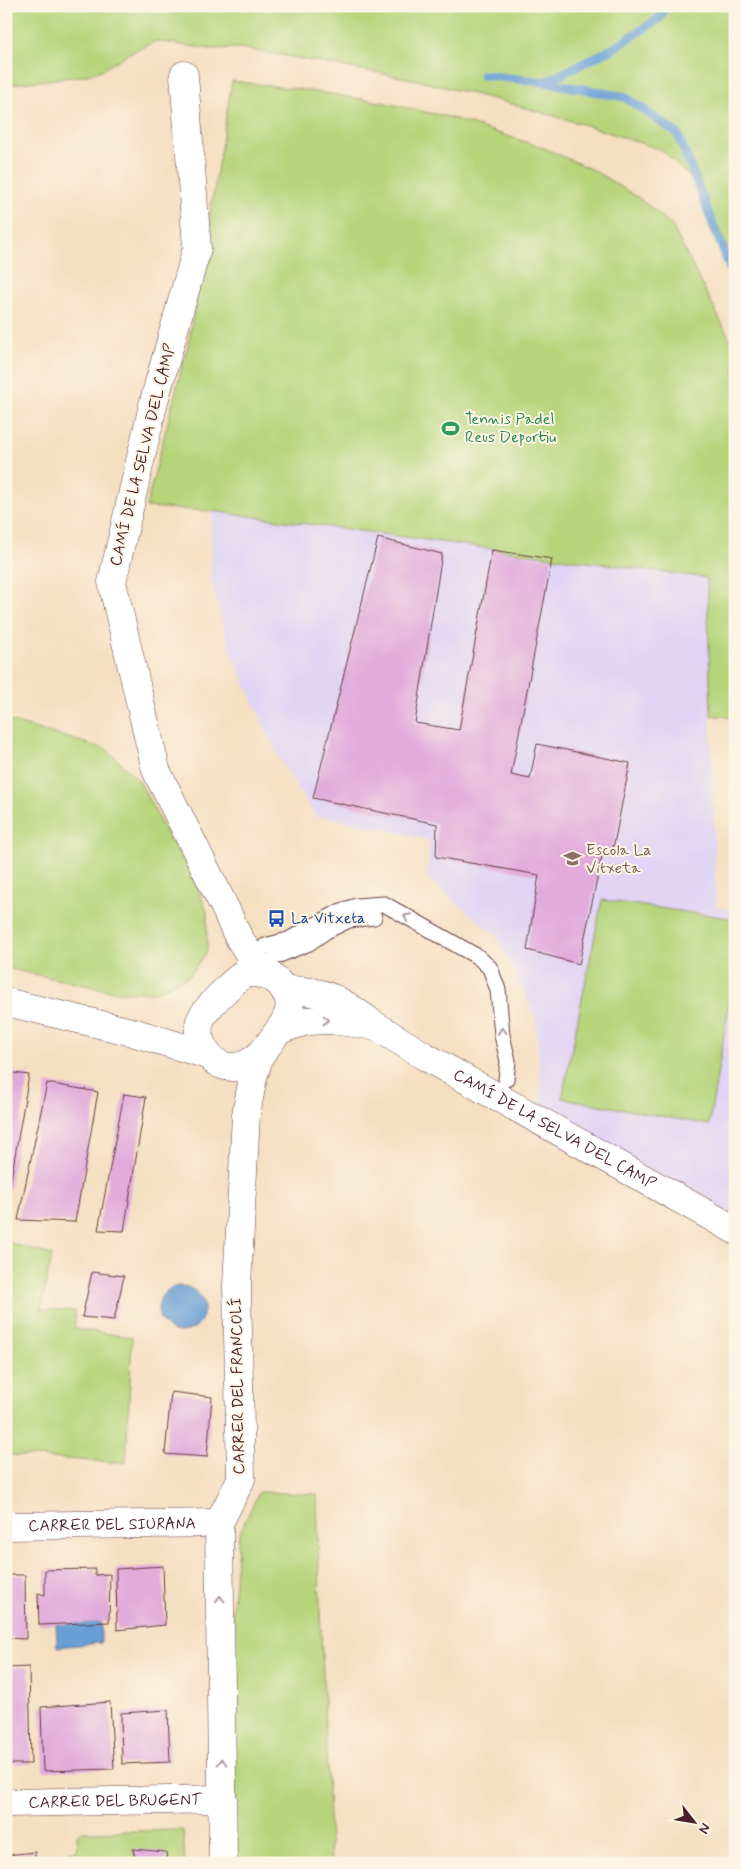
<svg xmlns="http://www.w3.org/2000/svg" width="741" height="1869" font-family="Mynerve,sans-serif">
	<rect width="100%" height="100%" fill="#fcf5e5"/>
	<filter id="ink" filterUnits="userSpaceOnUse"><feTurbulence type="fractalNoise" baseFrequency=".02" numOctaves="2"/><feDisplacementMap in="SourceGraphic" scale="10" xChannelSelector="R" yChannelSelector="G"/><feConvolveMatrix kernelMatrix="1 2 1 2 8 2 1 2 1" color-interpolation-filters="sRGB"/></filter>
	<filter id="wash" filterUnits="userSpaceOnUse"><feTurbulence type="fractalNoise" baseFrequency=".0096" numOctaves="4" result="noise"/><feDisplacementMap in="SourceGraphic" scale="20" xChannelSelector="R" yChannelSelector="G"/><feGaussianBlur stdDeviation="1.12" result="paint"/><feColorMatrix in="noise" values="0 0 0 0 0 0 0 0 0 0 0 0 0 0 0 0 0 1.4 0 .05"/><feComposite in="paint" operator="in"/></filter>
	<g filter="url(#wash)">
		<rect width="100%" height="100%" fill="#f5dfc1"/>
		<polygon fill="#e1d4f4" points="212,511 707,578 716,906 735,912 735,993 730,1017 735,1020 735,1230 539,1120 541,1091 535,1016 497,937 427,877 430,840 333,818 316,817 277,754 229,648 211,579"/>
		<g fill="#b6d47a" stroke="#807a52">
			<polygon points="6,6 735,6 735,273 723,236 695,183 662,150 582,124 497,100 412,79 269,53 239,48 209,49 156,41 126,55 104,69 88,75 6,85"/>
			<polygon points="232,81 298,89 381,102 452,118 544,148 593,170 639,198 671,224 735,349 735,718 711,715 707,578 212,511 146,507 189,340"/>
			<polygon points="6,720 106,749 140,782 166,833 192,872 207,912 207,952 189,976 156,992 116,992 6,968"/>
			<polygon points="602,900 735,919 735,968 709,1125 562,1098"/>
			<polygon points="6,1242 52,1255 41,1309 75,1311 75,1329 132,1337 126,1463 6,1455"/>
			<polygon points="259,1492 317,1494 320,1607 331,1863 232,1863 229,1652 239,1534"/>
			<polygon points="183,1830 185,1863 167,1863 133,1849 136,1863 56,1863 55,1856 78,1850 77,1835 79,1832"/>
		</g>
		<g fill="#689fd6" stroke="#595f80">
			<circle cx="181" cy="1309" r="23"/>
			<polygon points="101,1622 101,1643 57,1647 56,1624"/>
		</g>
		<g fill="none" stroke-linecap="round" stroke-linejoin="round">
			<g stroke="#689fd6" stroke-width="9">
				<polyline points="483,75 545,82 625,97 678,134 735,281"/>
				<polyline points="545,82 612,49 660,18 666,6"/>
			</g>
		</g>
		<g id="blocks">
			<g fill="#e1abdc">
				<polygon points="378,538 442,554 415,723 459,730 492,550 552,559 511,775 530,779 537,744 630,763 613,849 603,851 579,964 527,950 539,875 436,857 437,824 313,798"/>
				<polygon points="6,1072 29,1075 7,1202 6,1202"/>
				<polygon points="47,1083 98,1092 75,1222 18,1220"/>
				<polygon points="124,1094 146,1097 124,1231 98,1230"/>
				<polygon points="92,1272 124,1276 114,1320 82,1317"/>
				<polygon points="171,1392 212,1397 207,1457 165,1454"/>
				<polygon points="163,1566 165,1625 117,1630 116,1569"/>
				<polygon points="95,1569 95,1575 110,1574 109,1622 39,1625 38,1593 45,1595 45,1570"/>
				<polygon points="6,1575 25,1575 26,1639 6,1638"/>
				<polygon points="29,1667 31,1764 6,1764 6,1668"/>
				<polygon points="110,1702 114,1769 43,1771 41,1707"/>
				<polygon points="168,1710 170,1762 122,1764 121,1713"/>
				<polygon points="133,1849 166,1852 167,1863 136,1863"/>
				<polygon points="35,1852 35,1863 6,1863 6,1855"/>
			</g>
		</g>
	</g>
	<g filter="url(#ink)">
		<use href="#blocks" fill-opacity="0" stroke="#643c42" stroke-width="1"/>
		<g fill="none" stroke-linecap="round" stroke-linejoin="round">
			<defs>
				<g id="service">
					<polyline points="265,946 288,940 341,911 356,906 384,904 418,923 478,957 490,968 498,990 502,1035 508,1061 506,1079"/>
					<polyline points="274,957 309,943 326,931 349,920 374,917"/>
				</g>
				<g id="minor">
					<path d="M 184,75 L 197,248 L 154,401 L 112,582 L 156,770 L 227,912 C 234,930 242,946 255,961 C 266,974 285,983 289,1000 C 292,1013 283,1025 276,1034 C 267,1047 257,1062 240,1066 C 215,1073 193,1044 200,1021 C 205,1008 232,983 244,973 L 258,973 L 272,978"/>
					<path d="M 286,990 C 326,990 341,1000 373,1024"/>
					<polyline points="6,1002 132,1032 208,1055"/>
					<path id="s1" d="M 279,1030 L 307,1021 L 331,1020 L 376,1026 L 426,1057 L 735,1230"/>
					<path id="s2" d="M 6,1526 L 219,1523"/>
					<path id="s3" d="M 6,1803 L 223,1799"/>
					<polyline points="223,1863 219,1523 241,1479 237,1285 246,1115 253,1077 260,1055"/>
				</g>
			</defs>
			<use href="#service" stroke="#643c42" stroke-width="17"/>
			<use href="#minor" stroke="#643c42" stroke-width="29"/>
			<use href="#service" stroke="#fff" stroke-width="15"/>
			<use href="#minor" stroke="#fff" stroke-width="28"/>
		</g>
		<defs><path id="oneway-chevron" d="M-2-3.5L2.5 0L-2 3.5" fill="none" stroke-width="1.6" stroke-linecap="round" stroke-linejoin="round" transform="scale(1.25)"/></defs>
		<g stroke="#ae9aa0">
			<use href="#oneway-chevron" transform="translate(407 917) rotate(-152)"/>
			<use href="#oneway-chevron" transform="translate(326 1020) rotate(1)"/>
			<use href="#oneway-chevron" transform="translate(502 1031) rotate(-96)"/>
			<use href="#oneway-chevron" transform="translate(220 1599) rotate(-91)"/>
			<use href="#oneway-chevron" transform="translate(222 1762) rotate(-91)"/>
		</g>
	</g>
	<defs>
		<symbol id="stadium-bare" viewBox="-9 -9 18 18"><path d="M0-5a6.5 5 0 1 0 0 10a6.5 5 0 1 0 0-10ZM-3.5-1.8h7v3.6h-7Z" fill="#2e9e5b" stroke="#fcf5e5" stroke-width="2.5" paint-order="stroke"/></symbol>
		<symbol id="school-bare" viewBox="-9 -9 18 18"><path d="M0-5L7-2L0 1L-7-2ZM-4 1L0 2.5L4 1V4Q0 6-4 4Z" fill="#8d6e63" stroke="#fcf5e5" stroke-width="2.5" paint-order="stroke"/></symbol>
		<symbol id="bus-bare" viewBox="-9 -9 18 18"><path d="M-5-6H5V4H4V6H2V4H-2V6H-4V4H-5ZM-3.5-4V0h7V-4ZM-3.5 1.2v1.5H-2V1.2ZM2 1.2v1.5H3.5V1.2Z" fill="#1a4fb4" stroke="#fcf5e5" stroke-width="2.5" paint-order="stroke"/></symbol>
	</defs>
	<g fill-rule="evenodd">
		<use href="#stadium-bare" x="438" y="416" width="25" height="25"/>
		<use href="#school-bare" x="560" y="846" width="25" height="25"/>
		<use href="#bus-bare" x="264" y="906" width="25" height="25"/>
	</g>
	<g text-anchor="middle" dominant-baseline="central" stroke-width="4" stroke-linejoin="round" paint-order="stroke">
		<g font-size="16" fill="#27864d" stroke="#fcf5e5" text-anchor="start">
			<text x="465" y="419">Tennis Padel<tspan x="465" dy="18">Reus Deportiu</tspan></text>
		</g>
		<g font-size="16" fill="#4a1f2b" stroke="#fcf5e5">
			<text transform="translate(143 455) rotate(-76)">CAMÍ DE LA SELVA DEL CAMP</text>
			<text stroke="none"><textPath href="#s1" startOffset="305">CAMÍ DE LA SELVA DEL CAMP</textPath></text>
			<text transform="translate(238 1386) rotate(-91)">CARRER DEL FRANCOLÍ</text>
			<text stroke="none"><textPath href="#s2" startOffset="106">CARRER DEL SIURANA</textPath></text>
			<text stroke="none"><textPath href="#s3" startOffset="109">CARRER DEL BRUGENT</textPath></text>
		</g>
		<g font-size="16" fill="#785e54" stroke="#fcf5e5" text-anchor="start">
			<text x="586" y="850">Escola La<tspan x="586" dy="18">Vitxeta</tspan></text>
		</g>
		<g font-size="16" fill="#164399" stroke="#fcf5e5" text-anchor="start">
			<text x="291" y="918">La Vitxeta</text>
		</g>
	</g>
	<rect width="741" height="1869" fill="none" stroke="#fcf5e5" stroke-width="25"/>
	<g transform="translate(694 1822) rotate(121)" stroke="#fcf5e5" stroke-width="4" paint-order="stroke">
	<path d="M0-4L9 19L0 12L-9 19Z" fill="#4a1f2b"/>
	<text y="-8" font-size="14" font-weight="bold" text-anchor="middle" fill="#4a1f2b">N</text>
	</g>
</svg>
